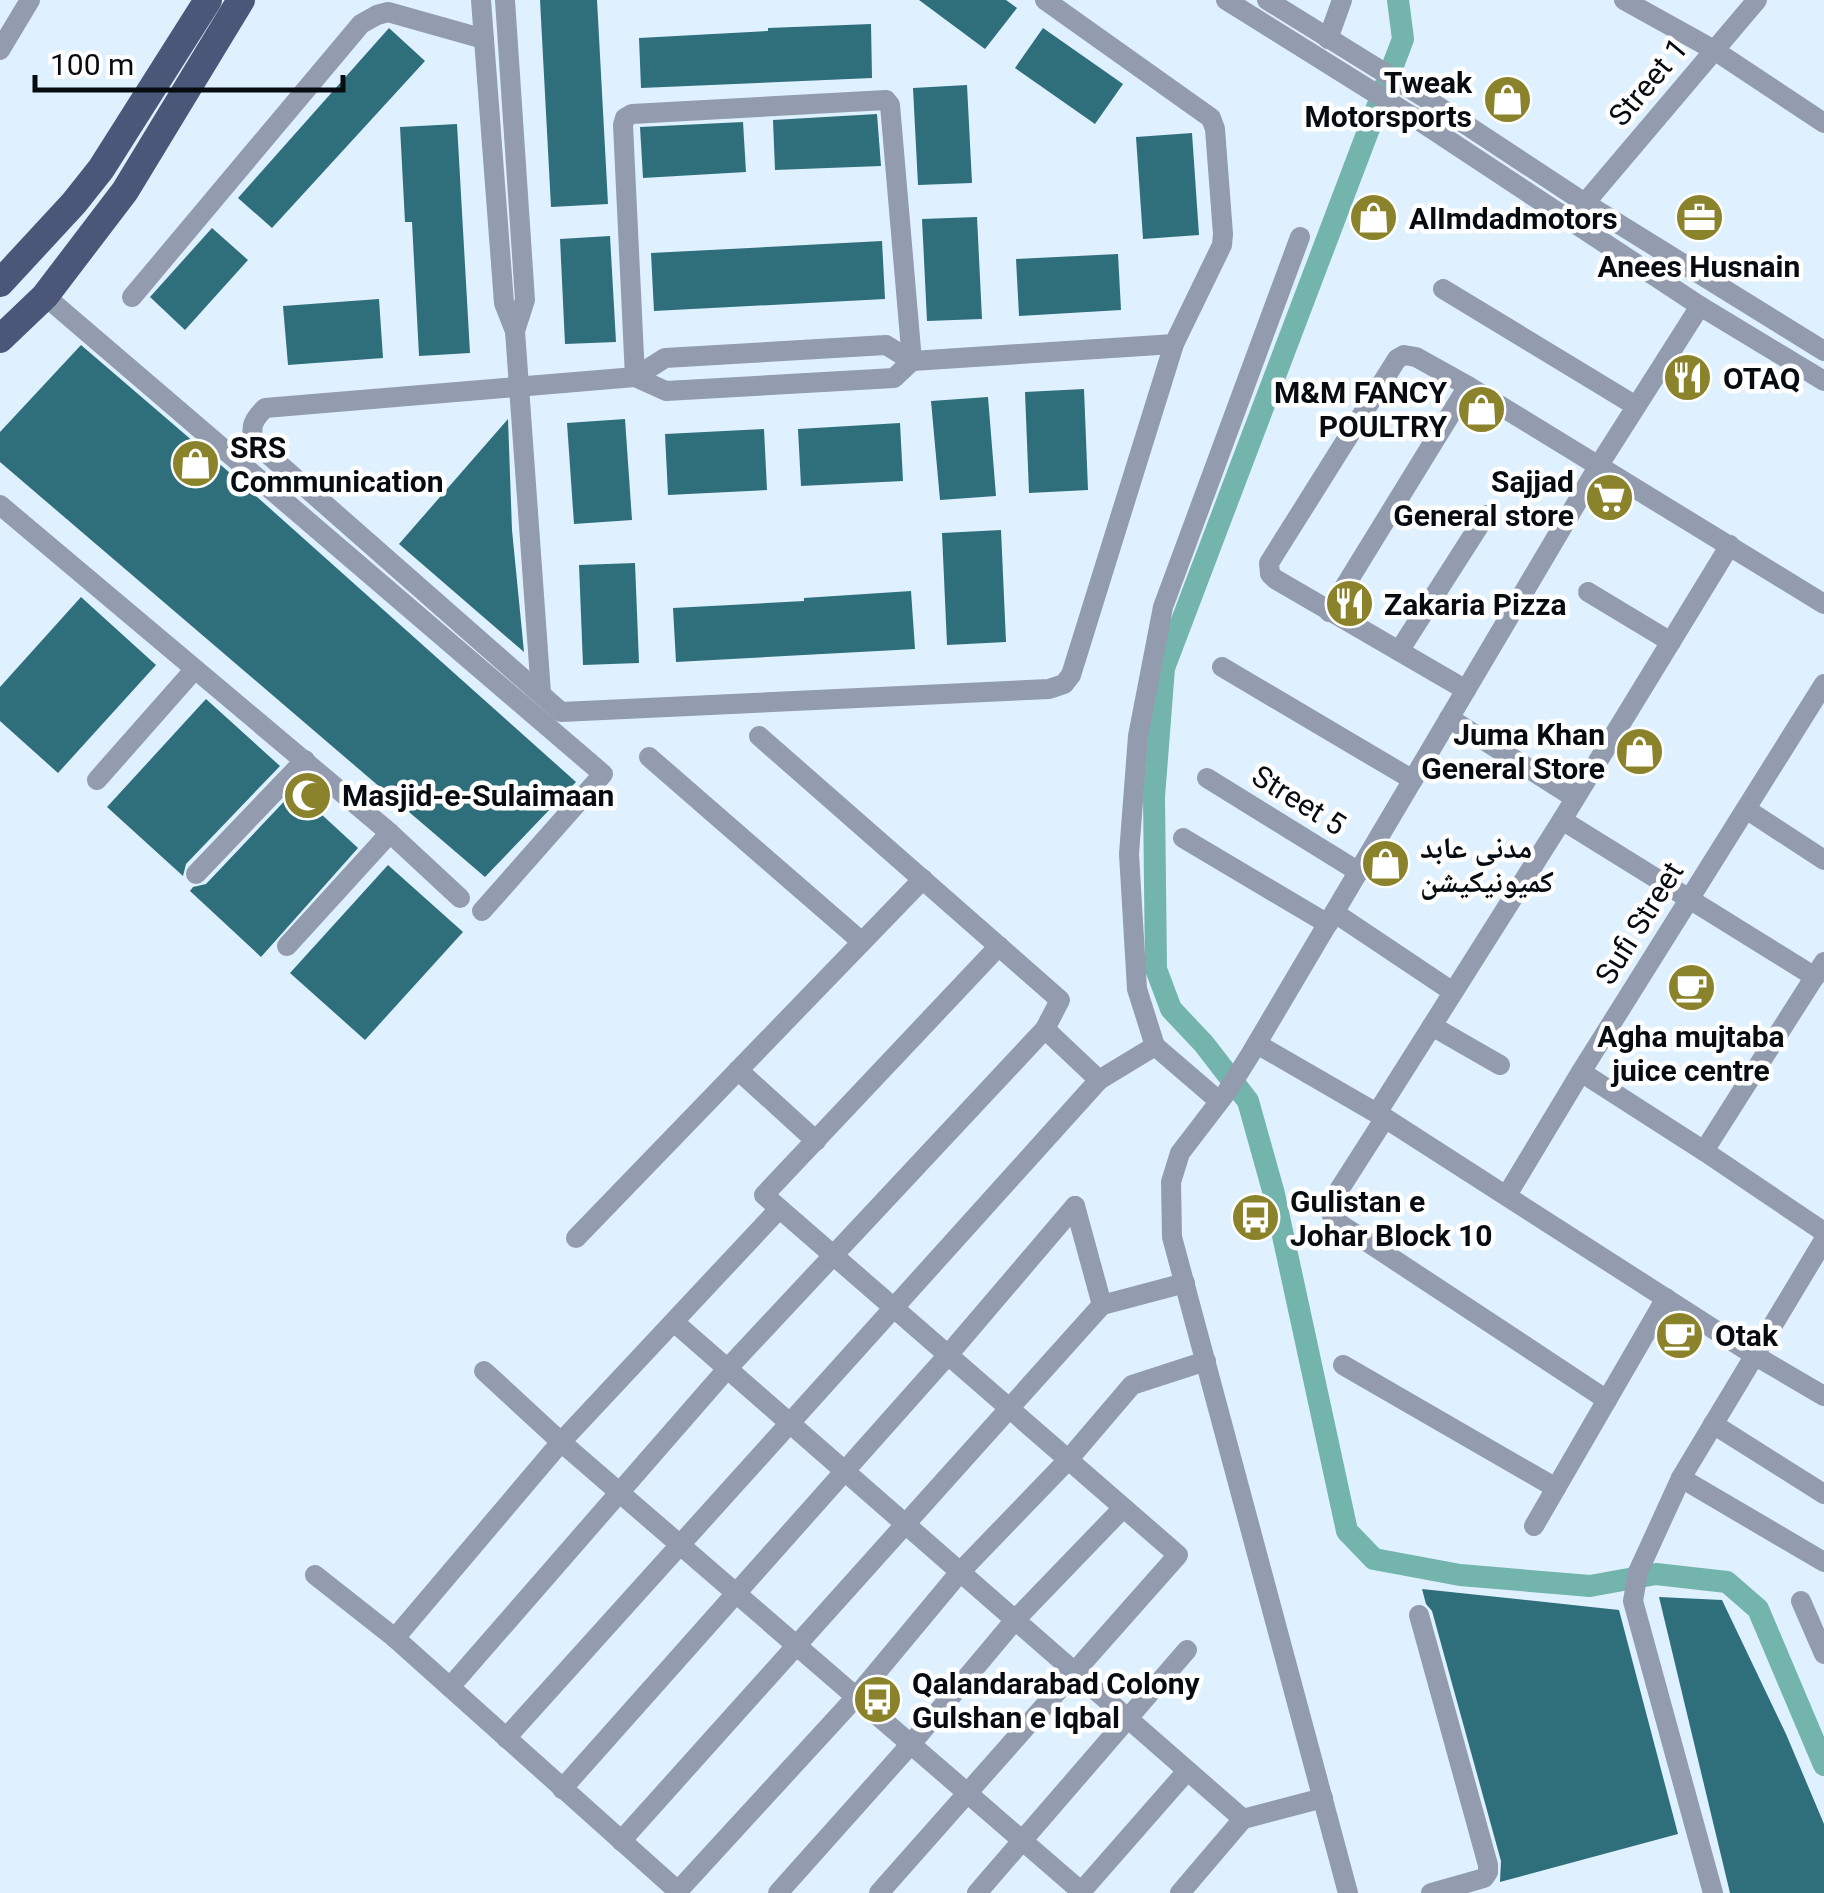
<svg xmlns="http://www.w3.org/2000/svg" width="1824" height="1893" font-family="Roboto,'Noto Naskh Arabic',sans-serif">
	<rect width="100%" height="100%" fill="#dff1ff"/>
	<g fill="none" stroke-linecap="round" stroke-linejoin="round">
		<polyline stroke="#73b4ac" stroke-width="22" points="1398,0 1403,39 1164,668 1154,797 1156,969 1171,1009 1204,1044 1248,1101 1274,1194 1347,1531 1374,1559 1460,1575 1590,1586 1656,1574 1727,1582 1758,1609 1824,1765"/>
	</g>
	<g fill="#2f6f7c">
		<polygon points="540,0 597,0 608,204 551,207"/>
		<polygon points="919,0 1006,0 1017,8 985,49"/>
		<polygon points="871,24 872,78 641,88 639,38 768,31 768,28"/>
		<polygon points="389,28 425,61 272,228 238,198"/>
		<polygon points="1043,28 1123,84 1095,124 1015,68"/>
		<polygon points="967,85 972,183 918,185 913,88"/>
		<polygon points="877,114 881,166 775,170 773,120"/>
		<polygon points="743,122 746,172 643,178 640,127"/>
		<polygon points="457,124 470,353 419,356 412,222 405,222 400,127"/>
		<polygon points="1192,133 1199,235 1143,239 1136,137"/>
		<polygon points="977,217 982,319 927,321 922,219"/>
		<polygon points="212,228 248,260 185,330 150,297"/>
		<polygon points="610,236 616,342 565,344 560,239"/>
		<polygon points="882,241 885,299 654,311 651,253"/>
		<polygon points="1118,254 1121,310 1019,316 1016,259"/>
		<polygon points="379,299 383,358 288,365 283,306"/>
		<polygon points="81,345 237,479 576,782 485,877 0,462 0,432"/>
		<polygon points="1084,389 1088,490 1029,493 1025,392"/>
		<polygon points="988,397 996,496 940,500 931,401"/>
		<polygon points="508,419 512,530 524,652 399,544"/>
		<polygon points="625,419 632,520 574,524 567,423"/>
		<polygon points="900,423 903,481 801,486 798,429"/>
		<polygon points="764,429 767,490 668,495 665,434"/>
		<polygon points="1001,530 1006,642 947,645 942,533"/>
		<polygon points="635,563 639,663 583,665 579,565"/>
		<polygon points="911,591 915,649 676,662 673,608 804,601 804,598"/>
		<polygon points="81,597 156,665 58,773 0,721 0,687"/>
		<polygon points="206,699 280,766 186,864 183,876 107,807"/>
		<polygon points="295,790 358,848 261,957 190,891 193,887 206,884"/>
		<polygon points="388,865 463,932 365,1040 290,973"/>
		<polygon points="1422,1589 1619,1610 1678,1834 1500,1882 1501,1861 1432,1611 1426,1604"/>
		<polygon points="1659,1597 1722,1600 1786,1734 1824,1824 1824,1893 1730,1893"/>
	</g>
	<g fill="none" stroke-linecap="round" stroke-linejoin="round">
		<g stroke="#939baf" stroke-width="20">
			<polyline points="481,0 504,303 515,331 541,693"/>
			<polyline points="505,0 525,300 515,331"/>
			<polyline points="1226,0 1418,120 1700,306 1824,381"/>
			<polyline points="1267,0 1430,101 1585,203 1824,351"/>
			<polyline points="1624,0 1714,50 1824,123"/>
			<polyline points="1328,39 1342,0"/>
			<polyline points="0,50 30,0"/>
			<polyline points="1585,203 1757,0"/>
			<polyline points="1443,289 1636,406"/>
			<polyline points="45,296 603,774 482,911"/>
			<polyline points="132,297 361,24 377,15 388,12 484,39"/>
			<path d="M 912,361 L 894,378 L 666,391 L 635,377 L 265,408 C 253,420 250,426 254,442 L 561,712 L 1049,689 L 1064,684 L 1071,675 L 1174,344 L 1222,245 L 1223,234 L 1215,129 L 1211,118 L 1045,0"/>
			<polyline points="635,377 623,125 625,118 632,114 886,100 890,105 912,361"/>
			<polyline points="635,377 665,358 886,345 912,361 1174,344"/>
			<polyline points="0,505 390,833 460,898"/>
			<polyline points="1588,592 1671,642"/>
			<polyline points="1329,612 1468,386"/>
			<polyline points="1399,651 1486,515"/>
			<polyline points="1222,667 1413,780"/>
			<polyline points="1466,690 1275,579 1270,574 1269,563 1397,359 1404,355 1416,357 1468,386 1824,604"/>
			<polyline points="1449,718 1575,798"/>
			<polyline points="759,736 1060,1000 1045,1029 1099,1080 1155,1046 1219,1101"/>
			<polyline points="649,757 862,942"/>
			<polyline points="1207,778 1359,872"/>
			<polyline points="97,780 194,670"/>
			<polyline points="1746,809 1824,860"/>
			<polyline points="1562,820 1815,977"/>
			<polyline points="1183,838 1328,924"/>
			<polyline points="196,874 305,760"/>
			<polyline points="1335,913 1453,992"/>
			<polyline points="287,946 390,833"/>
			<polyline points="1432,1026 1500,1065"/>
			<polyline points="1257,1044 1385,1118 1754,1355 1824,1396"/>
			<polyline points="1155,1046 1137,989 1129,854 1138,736 1163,607 1300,237"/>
			<polyline points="738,1070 816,1141"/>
			<polyline points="1581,1072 1704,1151 1824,1232"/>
			<polyline points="1377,1113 1562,820 1730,545"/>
			<polyline points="1385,1118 1330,1204 1330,1211 1334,1220 1607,1400"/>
			<polyline points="1704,1151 1824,962"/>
			<polyline points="1507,1195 1581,1072 1824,684"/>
			<polyline points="1075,1206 1102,1305"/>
			<polyline points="576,1238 923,879"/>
			<polyline points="674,1322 1243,1819"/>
			<polyline points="1343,1365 1556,1488"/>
			<polyline points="484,1371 561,1442 1083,1893"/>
			<polyline points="1713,1424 1824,1494"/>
			<polyline points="1681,1478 1824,1562"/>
			<polyline points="1534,1526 1666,1298"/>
			<polyline points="315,1575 395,1638 680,1893"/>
			<polyline points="1801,1601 1824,1654"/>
			<polyline points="1419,1615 1488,1865 1488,1872 1484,1878 1431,1893"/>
			<polyline points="395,1638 561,1442 779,1209"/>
			<polyline points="450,1687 727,1369 1045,1029"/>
			<polyline points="506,1738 1099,1080"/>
			<polyline points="562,1789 948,1355 1075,1206"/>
			<polyline points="621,1841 1102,1305 1185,1283"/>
			<polyline points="678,1891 856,1697 960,1572 1068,1460 1132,1385 1206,1361"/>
			<polyline points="778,1893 911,1744 1015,1620 1123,1508"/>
			<polyline points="879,1893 1178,1555 764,1195 999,946"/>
			<polyline points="977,1893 1187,1650"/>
			<polyline points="1080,1893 1187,1771"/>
			<polyline points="1180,1893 1243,1819 1323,1798"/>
			<polyline points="1348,1893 1172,1237 1171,1182 1180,1153 1226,1093 1250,1055 1599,465 1700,306"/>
			<polyline points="1713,1893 1633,1601 1638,1572 1681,1478 1824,1240"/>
		</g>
		<g stroke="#4a5778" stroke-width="28">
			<polyline points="0,283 74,203 101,169 208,0"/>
			<polyline points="0,339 45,296 125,191 241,0"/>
		</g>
	</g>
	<defs>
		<symbol id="shop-disc" viewBox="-11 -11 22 22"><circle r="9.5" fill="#8a832b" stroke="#fff"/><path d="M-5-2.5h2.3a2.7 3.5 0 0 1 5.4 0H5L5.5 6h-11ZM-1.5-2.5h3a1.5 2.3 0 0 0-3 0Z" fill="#fff"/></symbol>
		<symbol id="office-disc" viewBox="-11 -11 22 22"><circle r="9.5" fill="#8a832b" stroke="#fff"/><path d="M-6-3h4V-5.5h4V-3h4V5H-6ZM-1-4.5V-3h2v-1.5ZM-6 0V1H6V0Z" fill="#fff"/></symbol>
		<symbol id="restaurant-disc" viewBox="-11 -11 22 22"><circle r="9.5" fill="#8a832b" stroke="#fff"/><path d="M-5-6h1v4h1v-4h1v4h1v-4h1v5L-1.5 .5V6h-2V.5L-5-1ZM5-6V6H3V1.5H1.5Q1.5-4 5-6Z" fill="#fff"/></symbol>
		<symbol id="supermarket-disc" viewBox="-11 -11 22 22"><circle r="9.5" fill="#8a832b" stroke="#fff"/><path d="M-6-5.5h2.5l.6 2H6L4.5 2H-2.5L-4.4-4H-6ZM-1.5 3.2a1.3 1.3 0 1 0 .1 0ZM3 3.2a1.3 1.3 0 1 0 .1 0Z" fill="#fff"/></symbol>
		<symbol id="mosque-disc" viewBox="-11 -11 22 22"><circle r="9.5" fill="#8a832b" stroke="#fff"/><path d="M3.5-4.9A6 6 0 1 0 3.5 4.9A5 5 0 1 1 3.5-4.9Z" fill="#fff"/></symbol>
		<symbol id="cafe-disc" viewBox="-11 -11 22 22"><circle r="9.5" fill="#8a832b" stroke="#fff"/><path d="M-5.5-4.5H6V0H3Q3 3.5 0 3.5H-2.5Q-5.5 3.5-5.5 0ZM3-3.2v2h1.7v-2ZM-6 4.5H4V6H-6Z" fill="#fff"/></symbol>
		<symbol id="bus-disc" viewBox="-11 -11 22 22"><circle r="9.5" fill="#8a832b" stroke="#fff"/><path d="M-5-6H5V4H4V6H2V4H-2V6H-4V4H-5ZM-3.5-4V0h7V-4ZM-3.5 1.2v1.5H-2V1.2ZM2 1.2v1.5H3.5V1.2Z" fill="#fff"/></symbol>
	</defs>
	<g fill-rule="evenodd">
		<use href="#shop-disc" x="1480" y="72" width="55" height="55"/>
		<use href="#office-disc" x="1672" y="190" width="55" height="55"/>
		<use href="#shop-disc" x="1346" y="190" width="55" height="55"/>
		<use href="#restaurant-disc" x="1660" y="350" width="55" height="55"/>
		<use href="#shop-disc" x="1454" y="382" width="55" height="55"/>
		<use href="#shop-disc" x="168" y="436" width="55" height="55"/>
		<use href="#supermarket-disc" x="1582" y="470" width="55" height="55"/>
		<use href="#restaurant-disc" x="1322" y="576" width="55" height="55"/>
		<use href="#shop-disc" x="1612" y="724" width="55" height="55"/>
		<use href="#mosque-disc" x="280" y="768" width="55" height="55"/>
		<use href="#shop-disc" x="1358" y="836" width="55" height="55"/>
		<use href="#cafe-disc" x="1664" y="960" width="55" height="55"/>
		<use href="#bus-disc" x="1228" y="1190" width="55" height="55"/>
		<use href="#cafe-disc" x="1652" y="1308" width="55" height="55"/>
		<use href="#bus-disc" x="850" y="1672" width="55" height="55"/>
	</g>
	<g text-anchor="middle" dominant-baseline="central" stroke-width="9" stroke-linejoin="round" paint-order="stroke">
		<g font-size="30" font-weight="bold" fill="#070c10" stroke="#fff" text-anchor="start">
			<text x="1472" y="82" text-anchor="end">Tweak<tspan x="1472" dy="34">Motorsports</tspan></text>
			<text x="1409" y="218">AlImdadmotors</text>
			<text x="1699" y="266" text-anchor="middle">Anees Husnain</text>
			<text x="1723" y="378">OTAQ</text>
			<text x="1447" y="392" text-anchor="end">M&amp;M FANCY<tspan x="1447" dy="34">POULTRY</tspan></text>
			<text x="230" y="447">SRS<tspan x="230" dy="34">Communication</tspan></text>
			<text x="1574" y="481" text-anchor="end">Sajjad<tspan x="1574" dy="34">General store</tspan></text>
			<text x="1384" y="604">Zakaria Pizza</text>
			<text x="1605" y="734" text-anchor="end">Juma Khan<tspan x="1605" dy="34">General Store</tspan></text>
			<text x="342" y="795">Masjid-e-Sulaimaan</text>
			<text x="1420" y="847">مدنی عابد<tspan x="1420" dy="34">کمیونیکیشن</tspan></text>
			<text x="1691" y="1036" text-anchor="middle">Agha mujtaba<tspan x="1691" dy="34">juice centre</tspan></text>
			<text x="1290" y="1201">Gulistan e<tspan x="1290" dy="34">Johar Block 10</tspan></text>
			<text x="1715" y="1335">Otak</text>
			<text x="912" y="1683">Qalandarabad Colony<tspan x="912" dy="34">Gulshan e Iqbal</tspan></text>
		</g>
		<g font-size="30" fill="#070c10" stroke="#fff">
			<text transform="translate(1648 82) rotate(-50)">Street 1</text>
			<text transform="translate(1299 800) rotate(32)">Street 5</text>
			<text transform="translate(1639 923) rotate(-58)">Sufi Street</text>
		</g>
	</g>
	<path d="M35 75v15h308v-15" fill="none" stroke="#070c10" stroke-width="5"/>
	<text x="50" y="75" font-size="30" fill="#070c10" stroke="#ffffff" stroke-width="8" paint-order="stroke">100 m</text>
</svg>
